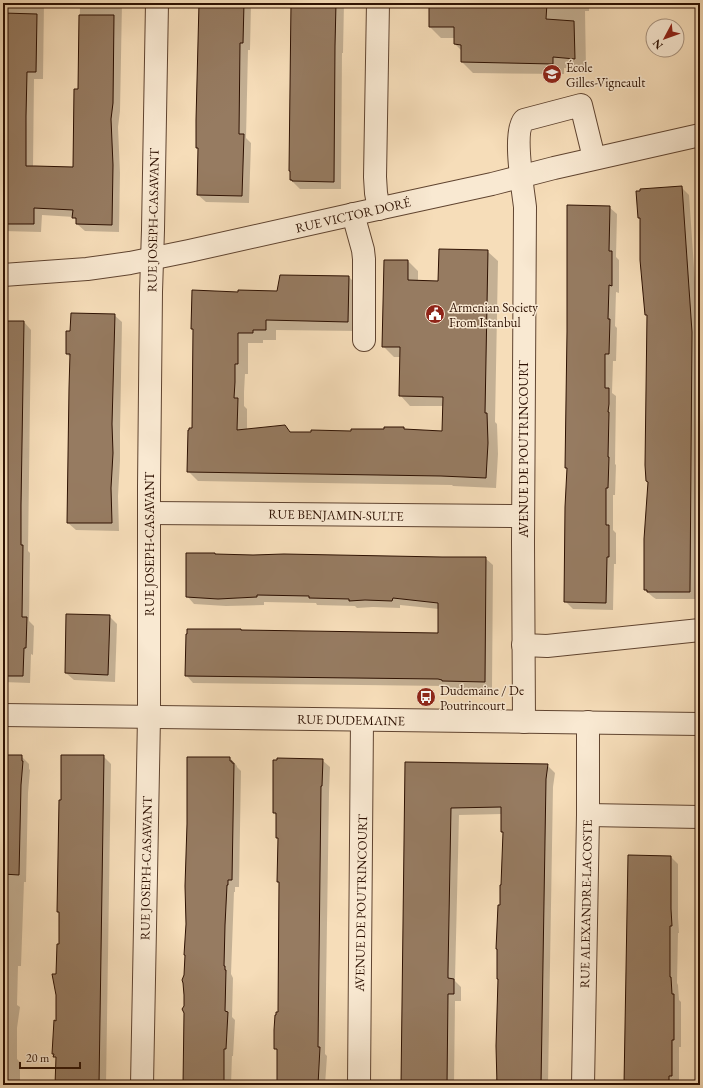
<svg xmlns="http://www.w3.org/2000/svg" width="703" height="1088" font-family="'EB Garamond',serif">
	<rect width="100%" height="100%" fill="#f6ddb9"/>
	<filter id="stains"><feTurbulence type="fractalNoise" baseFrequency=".005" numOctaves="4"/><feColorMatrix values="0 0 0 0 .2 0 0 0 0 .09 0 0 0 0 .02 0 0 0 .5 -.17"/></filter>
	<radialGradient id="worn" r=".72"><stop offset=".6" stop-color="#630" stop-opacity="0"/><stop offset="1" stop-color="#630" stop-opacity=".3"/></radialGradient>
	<g fill="#0003">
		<polygon points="3,3 44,3 43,79 34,79 33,167 74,168 79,90 80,3 122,3 120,111 118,127 120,173 119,232 85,231 77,224 77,221 74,217 42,215 41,232 3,231"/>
		<polygon points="200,3 251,3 250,50 248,50 246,138 251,143 249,203 206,202 198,195 199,150 197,147"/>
		<polygon points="291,3 344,3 343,53 342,53 341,189 300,189 291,180 291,173 290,171"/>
		<polygon points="430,3 589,3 589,11 585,11 586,69 564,68 564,74 473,73 462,62 462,51 455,44 455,38 441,38 430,27"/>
		<polygon points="681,187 689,195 699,340 697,599 656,599 653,597 645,590 649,483 646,481 648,316 646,314 641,220 639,218"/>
		<polygon points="609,207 617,214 616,257 619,260 619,293 616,292 615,326 617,328 616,361 613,361 612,393 616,396 615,464 616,465 615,495 613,495 613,530 616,533 616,564 614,564 613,610 573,609 565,601 568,469 566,468"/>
		<polygon points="487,251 498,261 495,422 497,424 498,454 496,488 453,486 452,485 198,481 188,471 193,429 194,331 192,329 238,293 278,292 349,277 359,287 358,331 276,330 276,340 263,340 263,343 248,343 248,374 245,374 244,392 244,406 247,409 247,430 285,426 291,433 353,432 384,430 403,428 406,430 443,432 444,406 410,406 400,395 401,357 394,357 383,346 408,261 418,271 418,282 439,282"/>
		<polygon points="114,315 122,322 120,432 120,461 118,496 119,531 76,530 68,523 71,358 67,354"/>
		<polygon points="3,322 24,322 31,330 28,551 30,553 29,621 34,626 33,655 31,654 30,683 3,682"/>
		<polygon points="216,555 485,558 493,565 492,689 450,688 446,686 193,683 186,675 439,634 439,609 400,605 400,608 373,607 357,608 355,606 317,605 316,603 264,602 264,605 226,606 194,604 187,596"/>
		<polygon points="109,616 117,624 115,682 74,680 66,673"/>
		<polygon points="3,756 21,756 29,764 29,769 30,770 28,793 26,882 24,882 21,966 18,966 17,1005 20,1007 17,1028 17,1059 20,1062 20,1085 3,1085"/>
		<polygon points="103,756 111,764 106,1085 56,1085 57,1059 53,1053 57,1023 57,975 60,945 60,914 58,912 62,801"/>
		<polygon points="230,758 237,766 237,767 241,771 239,887 235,887 235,892 234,892 231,974 233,978 232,1017 235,1020 233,1056 232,1056 231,1085 184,1085 185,1006"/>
		<polygon points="322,760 330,767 329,793 325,1054 327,1056 325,1085 275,1085 275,1083 278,1083 278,1051 275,1049 279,1013 280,884 278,881 279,839 277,837 277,816 274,813"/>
		<polygon points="406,763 547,765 555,773 553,787 548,1085 496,1085 496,1078 497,1078 501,906 504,833 502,832 502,814 459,815 455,979 455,981 461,987 461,1001 455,1001 454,1085 402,1085"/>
		<polygon points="671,857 678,864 678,917 679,933 678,933 677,983 678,985 679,1000 681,1002 681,1047 679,1047 679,1083 676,1083 676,1085 625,1085"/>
	</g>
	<g fill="#967b61" stroke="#2e1102">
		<polygon points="199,3 244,3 243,43 240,43 239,134 244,134 242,196 197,195 198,148 196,148 196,120"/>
		<polygon points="291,3 336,3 335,46 334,182 292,181 292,180 290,180 290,171 289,171"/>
		<polygon points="429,3 547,3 546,19 574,21 575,59 553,57 553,64 461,62 461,45 454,44 454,27 429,27"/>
		<polygon points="3,13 37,14 36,72 27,72 26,116 26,166 35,166 73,167 74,89 78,89 79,15 114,15 113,103 111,119 113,165 112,225 76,224 76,218 72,218 73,210 34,208 34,224 3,224"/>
		<polygon points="682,186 692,332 690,592 647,592 647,590 644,590 644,539 648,482 646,481 645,465 647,315 645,315 640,260 640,218 638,218 636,191 640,191 640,189"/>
		<polygon points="567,205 610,206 609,251 612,251 612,286 609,285 608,319 610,319 609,354 605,354 605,388 609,388 609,404 608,412 609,412 608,457 609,457 608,488 606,488 606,525 609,525 609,557 607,557 606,603 564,602 565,507 567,468 565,468 567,332"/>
		<polygon points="439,249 488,250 485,413 487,413 488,443 486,478 441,476 187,472 188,430 189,430 189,428 192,428 193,329 191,329 192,290 238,292 238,290 277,291 280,275 349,276 348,322 266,320 266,330 253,330 253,333 238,333 238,364 235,364 235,382 234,398 238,398 237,430 285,425 290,432 311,432 311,430 351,431 351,429 384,429 384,427 404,427 404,429 442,431 443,397 399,396 400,347 382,347 384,260 408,260 408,280 438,281"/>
		<polygon points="71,313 115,314 112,424 113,453 111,488 112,523 67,523 69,388 70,354 66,354 66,331 70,331"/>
		<polygon points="3,321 24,321 21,505 21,545 23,545 22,617 27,617 26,648 24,648 23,676 3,676"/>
		<polygon points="186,553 215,553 215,554 253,555 284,554 442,557 486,557 485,682 442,681 442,680 438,679 185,676 186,634 187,634 187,629 241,629 241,630 438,633 438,603 393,598 392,601 365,600 349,601 349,599 309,598 309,596 257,595 257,597 218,599 186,597"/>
		<polygon points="66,614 110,615 108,675 65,673"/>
		<polygon points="3,755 22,755 22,761 23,761 21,785 19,875 3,874"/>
		<polygon points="61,755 104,755 99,1085 55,1085 56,1057 53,1057 54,1054 52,1054 54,1020 56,1021 56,995 52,974 56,974 57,944 59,944 59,912 57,912 59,800 61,800"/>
		<polygon points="187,757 230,757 230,761 232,761 232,763 234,763 232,880 228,880 228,885 227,885 225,925 224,966 225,966 225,970 226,970 225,1011 228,1012 226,1049 224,1049 224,1085 183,1085 184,1013 182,1009 184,1006 184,995 183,983 182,980 184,975 185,955 184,955 186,924 185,886 187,824"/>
		<polygon points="277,758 323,759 322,786 321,786 318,1047 320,1047 318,1085 277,1085 277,1049 274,1049 274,1030 275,1015 276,1015 276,1012 278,1012 279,882 277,882 278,838 276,838 276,813 273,813 273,760 277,760"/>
		<polygon points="405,762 548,764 546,779 541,1085 497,1085 496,1046 498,979 497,979 497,949 496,949 498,905 500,905 500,885 501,885 503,832 501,832 501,807 451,808 448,971 448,978 454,979 454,994 448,994 447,1085 401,1085"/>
		<polygon points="628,855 671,856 671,909 672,926 670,926 670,977 671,977 672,994 674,994 674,1040 672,1040 672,1076 669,1076 669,1085 624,1085"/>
	</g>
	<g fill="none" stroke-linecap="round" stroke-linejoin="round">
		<defs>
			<g id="minor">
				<polyline points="378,3 375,177 376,193 379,209"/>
				<polyline points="353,214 363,250 364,259 364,340"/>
				<polyline points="3,275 87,269 130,263 189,251 359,213 492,184 554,168 700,135"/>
				<polyline points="149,513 523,516"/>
				<polyline points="523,645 547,646 700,630"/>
				<polyline points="3,715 700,724"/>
				<path d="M 524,722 L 523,543 L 525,207 C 523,190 513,132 524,120 L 581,105 L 594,158"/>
				<polyline points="588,815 700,817"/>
				<polyline points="142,1085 149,717 149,486 151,292 153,230 157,3"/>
				<polyline points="359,1085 362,720"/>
				<polyline points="583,1085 588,815 588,722"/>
			</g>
		</defs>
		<use href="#minor" stroke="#604430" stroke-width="24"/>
		<use href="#minor" stroke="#f9e9d2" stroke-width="22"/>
	</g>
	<defs>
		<symbol id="school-disc" viewBox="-11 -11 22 22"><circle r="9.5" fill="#8f2418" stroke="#f9e9d2"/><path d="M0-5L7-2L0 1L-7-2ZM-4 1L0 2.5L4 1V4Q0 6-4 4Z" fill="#fff"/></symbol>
		<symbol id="civic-disc" viewBox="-11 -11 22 22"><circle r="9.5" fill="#8f2418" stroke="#f9e9d2"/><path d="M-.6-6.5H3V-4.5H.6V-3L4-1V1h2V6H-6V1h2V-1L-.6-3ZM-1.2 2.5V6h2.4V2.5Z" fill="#fff"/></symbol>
		<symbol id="bus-disc" viewBox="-11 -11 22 22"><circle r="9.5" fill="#8f2418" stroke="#f9e9d2"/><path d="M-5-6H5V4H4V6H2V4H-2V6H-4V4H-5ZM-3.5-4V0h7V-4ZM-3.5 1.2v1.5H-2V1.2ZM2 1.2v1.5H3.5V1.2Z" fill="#fff"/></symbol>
	</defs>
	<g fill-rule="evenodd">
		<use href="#school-disc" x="541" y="63" width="22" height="22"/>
		<use href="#civic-disc" x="424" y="303" width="22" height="22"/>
		<use href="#bus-disc" x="415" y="686" width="22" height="22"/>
	</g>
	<g text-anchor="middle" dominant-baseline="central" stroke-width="3" stroke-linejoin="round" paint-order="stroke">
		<g font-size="13" fill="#2e1102" stroke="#f9e9d2" text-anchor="start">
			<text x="566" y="67">École<tspan x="566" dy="15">Gilles-Vigneault</tspan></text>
			<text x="449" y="307">Armenian Society<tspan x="449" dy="15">From Istanbul</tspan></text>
			<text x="440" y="690">Dudemaine / De<tspan x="440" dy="15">Poutrincourt</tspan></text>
		</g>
		<g font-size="13" fill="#2e1102" stroke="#f9e9d2">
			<text transform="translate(353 215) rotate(-13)">RUE VICTOR DORÉ</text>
			<text transform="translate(153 220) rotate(-89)">RUE JOSEPH-CASAVANT</text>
			<text transform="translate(523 449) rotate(-90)">AVENUE DE POUTRINCOURT</text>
			<text transform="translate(336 515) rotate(1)">RUE BENJAMIN-SULTE</text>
			<text transform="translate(149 544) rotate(-90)">RUE JOSEPH-CASAVANT</text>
			<text transform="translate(351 720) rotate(1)">RUE DUDEMAINE</text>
			<text transform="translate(146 868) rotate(-89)">RUE JOSEPH-CASAVANT</text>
			<text transform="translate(361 903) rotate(-89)">AVENUE DE POUTRINCOURT</text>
			<text transform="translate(586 904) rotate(-89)">RUE ALEXANDRE-LACOSTE</text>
		</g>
	</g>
	<rect width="703" height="1088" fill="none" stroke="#f6ddb9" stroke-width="16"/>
	<rect x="4" y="4" width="695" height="1080" fill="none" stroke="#2e1102" stroke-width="2"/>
	<rect x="8" y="8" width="687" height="1072" fill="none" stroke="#2e1102"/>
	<g transform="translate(665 38) rotate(229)"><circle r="19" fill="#f9e9d2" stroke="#a8937f"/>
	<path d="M0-3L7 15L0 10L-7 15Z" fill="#8f2418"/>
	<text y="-6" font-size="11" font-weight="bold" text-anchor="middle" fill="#2e1102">N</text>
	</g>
	<path d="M20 1062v6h60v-6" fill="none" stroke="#2e1102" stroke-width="2"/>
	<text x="26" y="1062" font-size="12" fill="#2e1102" stroke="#f9e9d2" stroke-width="3" paint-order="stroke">20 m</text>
	<rect width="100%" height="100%" filter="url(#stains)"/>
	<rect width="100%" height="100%" fill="url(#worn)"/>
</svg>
